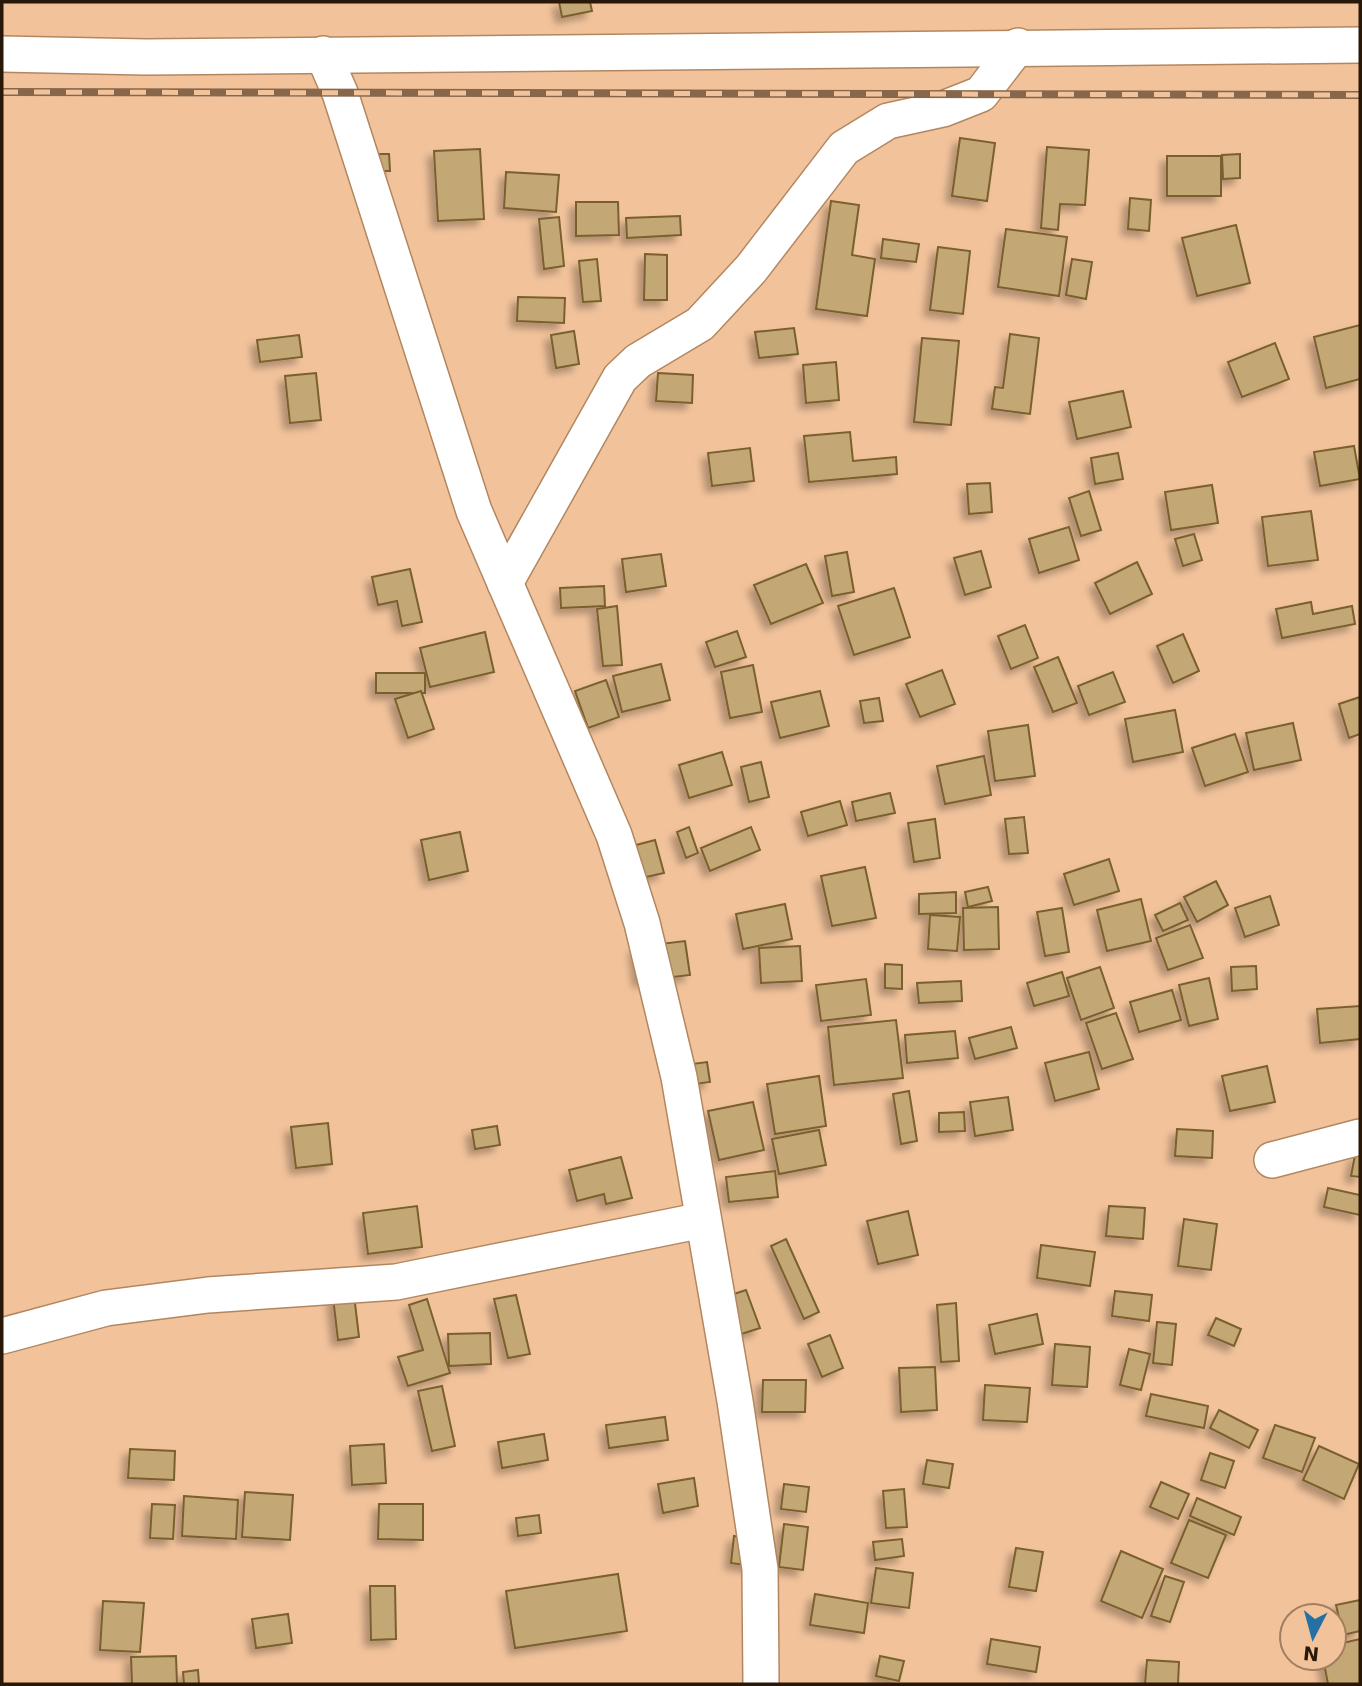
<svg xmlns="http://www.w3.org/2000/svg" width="1362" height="1686" font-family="'DejaVu Sans',sans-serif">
	<defs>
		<filter id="shadow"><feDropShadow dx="-6" dy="6" stdDeviation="3.5" flood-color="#0004"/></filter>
	</defs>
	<rect width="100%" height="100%" fill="#f2c39b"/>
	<g fill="#c3a874" stroke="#7a602e" stroke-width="2" filter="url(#shadow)">
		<polygon points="559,2 590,2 592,11 562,17"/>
		<polygon points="960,138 995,143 987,201 952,196"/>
		<polygon points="1047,147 1089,150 1085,205 1060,204 1058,230 1041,228"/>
		<polygon points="480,149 484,219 438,221 434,151"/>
		<polygon points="363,154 389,154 390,171 363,171"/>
		<polygon points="1240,154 1240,178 1223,179 1222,155"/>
		<rect x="1167" y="156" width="54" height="40"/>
		<polygon points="506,172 559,175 556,212 504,208"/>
		<polygon points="1130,198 1151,200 1149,231 1128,229"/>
		<polygon points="831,201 859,205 852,255 875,259 867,316 816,309"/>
		<polygon points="576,202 618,202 619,235 576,236"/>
		<polygon points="680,216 681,235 627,238 626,218"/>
		<polygon points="559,217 564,266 544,269 539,219"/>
		<polygon points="1236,225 1250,283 1197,296 1182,238"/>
		<polygon points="1006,229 1067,237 1059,296 998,287"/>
		<polygon points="883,239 919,244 916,262 881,258"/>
		<polygon points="938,247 970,251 963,314 930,310"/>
		<polygon points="645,254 667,255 667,300 644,300"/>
		<polygon points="597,259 601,301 583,302 579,261"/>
		<polygon points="1072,259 1092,262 1086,299 1066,295"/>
		<polygon points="518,297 565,298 564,323 517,321"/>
		<polygon points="1360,325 1360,379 1326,388 1314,337"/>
		<polygon points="794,328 798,354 759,358 755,332"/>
		<polygon points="574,331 579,364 556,368 551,335"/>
		<polygon points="1010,334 1039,338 1030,414 992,409 995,387 1003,388"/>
		<polygon points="299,335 302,357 260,362 257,340"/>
		<polygon points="922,338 959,341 951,425 914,422"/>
		<polygon points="1275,343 1289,379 1242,397 1228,362"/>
		<polygon points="836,362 839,400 806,403 803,365"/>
		<polygon points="316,373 321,420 290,423 285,376"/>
		<polygon points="658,373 693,375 692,403 656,401"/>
		<polygon points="1123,391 1131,427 1077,439 1069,402"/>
		<polygon points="850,432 853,461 896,457 897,474 809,482 804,436"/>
		<polygon points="1354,446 1360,479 1320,486 1314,452"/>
		<polygon points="750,448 754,481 712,486 708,453"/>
		<polygon points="1118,453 1123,479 1095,484 1091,458"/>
		<polygon points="990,483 992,512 969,514 967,484"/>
		<polygon points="1212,485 1218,523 1171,530 1165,492"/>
		<polygon points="1089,491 1101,530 1081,536 1069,498"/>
		<polygon points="1311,511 1318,560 1268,566 1262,517"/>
		<polygon points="1069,527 1079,560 1039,573 1029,539"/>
		<polygon points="1194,534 1202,560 1183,566 1175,539"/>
		<polygon points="981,551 991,587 965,595 954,558"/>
		<polygon points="847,552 854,592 832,596 825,556"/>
		<polygon points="661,554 666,586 626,592 622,559"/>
		<polygon points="1137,562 1152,594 1110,614 1095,583"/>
		<polygon points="806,564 823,603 771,624 754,585"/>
		<polygon points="410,569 422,622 402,626 397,601 378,605 372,577"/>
		<polygon points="604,586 605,606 561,608 560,588"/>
		<polygon points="894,588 910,637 854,655 838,606"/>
		<polygon points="1311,602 1313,614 1352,606 1355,624 1282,638 1276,609"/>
		<polygon points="617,606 622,665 603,666 597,609"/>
		<polygon points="1025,625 1038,658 1011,669 998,636"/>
		<polygon points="737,631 746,657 715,667 706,642"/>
		<polygon points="485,632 494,672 430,687 420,648"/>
		<polygon points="1183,634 1199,671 1173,683 1157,646"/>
		<polygon points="1058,657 1077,703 1053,712 1034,667"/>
		<polygon points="661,664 670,700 622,712 613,676"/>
		<polygon points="753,665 762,712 730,718 721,672"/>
		<polygon points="942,670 955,704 920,717 906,684"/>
		<polygon points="1113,672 1125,702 1089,715 1078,686"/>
		<rect x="376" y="673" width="49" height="20"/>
		<polygon points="606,680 619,717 588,728 575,691"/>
		<polygon points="421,691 434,729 408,738 395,699"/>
		<polygon points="820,691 829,726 780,738 771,702"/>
		<polygon points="1360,697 1360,734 1349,738 1339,704"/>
		<polygon points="879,698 883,721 864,723 860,701"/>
		<polygon points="1175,710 1183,752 1133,762 1125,719"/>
		<polygon points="1293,723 1301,760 1254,770 1246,733"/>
		<polygon points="1028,725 1035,776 995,781 988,731"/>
		<polygon points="1235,734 1248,772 1205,786 1192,748"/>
		<polygon points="722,752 732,785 689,798 679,765"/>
		<polygon points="984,756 991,795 945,804 937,766"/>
		<polygon points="761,762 769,797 749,802 741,767"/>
		<polygon points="890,793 895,813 856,821 852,802"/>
		<polygon points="840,801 847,825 808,836 801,812"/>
		<polygon points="1024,817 1028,853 1009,854 1005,819"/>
		<polygon points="935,819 940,858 914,862 908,823"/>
		<polygon points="689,827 698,853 686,858 677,832"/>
		<polygon points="751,827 760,850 710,871 701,848"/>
		<polygon points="460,832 468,871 429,880 421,840"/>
		<polygon points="655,840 664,873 628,881 621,849"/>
		<polygon points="1109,859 1119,891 1074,905 1064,874"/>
		<polygon points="865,867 876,918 832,926 821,876"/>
		<polygon points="1216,881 1228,905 1197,922 1184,897"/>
		<polygon points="988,887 992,901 968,907 965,892"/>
		<polygon points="956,892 956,913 919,914 919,894"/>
		<polygon points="1270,896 1279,925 1245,937 1235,908"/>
		<polygon points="1141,899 1151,941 1107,951 1097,910"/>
		<polygon points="1180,903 1188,920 1163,931 1155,915"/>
		<polygon points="785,904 792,939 743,949 736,914"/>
		<polygon points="998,907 999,949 964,950 963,908"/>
		<polygon points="1062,908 1069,952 1045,956 1037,912"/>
		<polygon points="930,915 960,917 957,951 928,949"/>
		<polygon points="1190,925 1203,958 1168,970 1156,938"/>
		<polygon points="685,941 690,975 639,981 635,947"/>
		<polygon points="800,946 802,981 761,983 759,948"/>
		<polygon points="885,964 902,965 902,989 885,988"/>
		<polygon points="1256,966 1257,989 1232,991 1231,967"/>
		<polygon points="1100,967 1114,1008 1081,1020 1067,978"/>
		<polygon points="1062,972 1069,996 1034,1006 1027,983"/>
		<polygon points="1209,978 1218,1019 1189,1026 1179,985"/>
		<polygon points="866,979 871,1015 821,1021 816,985"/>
		<polygon points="961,981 962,1001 919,1003 917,983"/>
		<polygon points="1172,990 1181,1020 1139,1032 1130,1002"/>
		<polygon points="1360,1006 1360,1039 1320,1043 1317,1009"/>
		<polygon points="1116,1013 1133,1059 1102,1069 1086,1023"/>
		<polygon points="896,1020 903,1078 834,1085 828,1027"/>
		<polygon points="1011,1027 1017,1048 975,1059 969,1038"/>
		<polygon points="955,1031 958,1058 907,1063 905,1035"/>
		<polygon points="1089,1052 1099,1089 1055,1101 1045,1063"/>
		<polygon points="707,1062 710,1082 680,1086 677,1066"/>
		<polygon points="1267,1066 1275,1102 1230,1111 1222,1076"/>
		<polygon points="819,1076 826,1126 775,1134 767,1084"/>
		<polygon points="909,1091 917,1141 901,1144 893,1094"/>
		<polygon points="1008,1097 1013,1130 975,1136 970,1102"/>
		<polygon points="753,1102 764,1150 719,1160 708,1111"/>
		<polygon points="964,1112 965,1131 939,1132 939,1113"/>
		<polygon points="328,1123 332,1164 296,1168 291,1127"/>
		<polygon points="497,1126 500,1145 475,1149 472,1130"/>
		<polygon points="1177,1129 1213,1131 1212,1158 1175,1156"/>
		<polygon points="819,1130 826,1165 779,1174 772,1139"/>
		<polygon points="1355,1155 1360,1156 1360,1177 1351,1176"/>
		<polygon points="621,1157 632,1198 606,1204 604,1194 577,1201 569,1170"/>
		<polygon points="775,1171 778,1197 729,1202 726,1177"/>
		<polygon points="1328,1188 1360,1195 1360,1215 1324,1207"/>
		<polygon points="417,1206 422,1247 368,1254 363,1213"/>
		<polygon points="1109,1206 1145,1208 1143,1239 1106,1236"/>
		<polygon points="908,1211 918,1255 878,1264 867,1221"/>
		<polygon points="1184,1219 1217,1224 1211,1270 1178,1266"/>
		<polygon points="786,1239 819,1312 804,1319 771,1246"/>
		<polygon points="1041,1245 1095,1252 1090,1286 1037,1278"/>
		<polygon points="746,1290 760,1328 729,1338 716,1300"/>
		<polygon points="1115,1291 1152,1295 1149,1321 1112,1316"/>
		<polygon points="354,1295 359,1337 338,1340 333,1297"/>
		<polygon points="516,1295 530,1354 508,1358 494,1299"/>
		<polygon points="427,1299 450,1373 408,1386 398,1357 423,1350 409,1305"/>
		<polygon points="956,1303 959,1361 941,1362 937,1305"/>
		<polygon points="1037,1314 1043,1344 995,1354 989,1325"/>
		<polygon points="1216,1318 1241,1329 1234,1346 1208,1335"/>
		<polygon points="1157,1322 1176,1324 1172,1365 1153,1363"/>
		<polygon points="490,1333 491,1364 449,1366 448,1334"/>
		<polygon points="830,1335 843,1368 822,1377 808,1344"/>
		<polygon points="1055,1344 1090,1347 1087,1387 1052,1385"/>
		<polygon points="1129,1349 1150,1354 1141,1390 1120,1385"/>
		<polygon points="935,1367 937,1410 901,1412 899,1368"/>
		<polygon points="763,1380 806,1380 805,1412 762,1412"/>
		<polygon points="985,1385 1030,1388 1027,1422 983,1420"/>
		<polygon points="442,1386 455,1446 432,1451 418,1391"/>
		<polygon points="1151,1394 1208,1406 1204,1428 1146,1416"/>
		<polygon points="1219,1410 1258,1430 1249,1448 1210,1428"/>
		<polygon points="665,1417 668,1440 609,1448 606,1425"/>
		<polygon points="1275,1425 1315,1438 1302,1472 1263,1458"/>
		<polygon points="544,1434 548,1460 502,1468 498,1442"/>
		<polygon points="384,1444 386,1483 352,1485 350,1446"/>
		<polygon points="1319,1446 1359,1464 1344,1499 1303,1480"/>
		<polygon points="130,1449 175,1451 174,1480 128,1478"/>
		<polygon points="1210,1453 1234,1461 1225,1488 1201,1480"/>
		<polygon points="927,1460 953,1464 949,1488 923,1484"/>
		<polygon points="694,1478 698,1506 663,1513 658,1484"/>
		<polygon points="1161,1482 1189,1494 1178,1519 1150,1507"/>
		<polygon points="784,1484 809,1487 806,1512 781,1509"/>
		<polygon points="904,1489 907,1527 886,1528 883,1491"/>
		<polygon points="245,1492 293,1495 290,1540 242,1537"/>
		<polygon points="184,1496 238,1500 236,1539 182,1536"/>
		<polygon points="1197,1498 1241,1517 1234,1535 1190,1516"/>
		<polygon points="152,1504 175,1505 173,1539 150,1538"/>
		<polygon points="379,1504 423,1504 423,1540 378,1539"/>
		<polygon points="539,1515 541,1533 518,1536 516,1518"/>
		<polygon points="1189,1520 1226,1535 1208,1578 1171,1563"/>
		<polygon points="784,1524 808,1527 803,1570 779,1567"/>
		<polygon points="734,1536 770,1541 766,1568 731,1563"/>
		<polygon points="902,1539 904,1556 875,1560 873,1542"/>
		<polygon points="1016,1548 1043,1552 1036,1591 1009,1587"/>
		<polygon points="1121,1551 1163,1569 1142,1618 1101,1601"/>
		<polygon points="876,1568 913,1573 909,1608 871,1603"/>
		<polygon points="618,1574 627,1631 515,1648 506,1591"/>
		<polygon points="1165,1576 1184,1582 1170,1622 1151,1616"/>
		<polygon points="370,1586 395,1586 396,1639 371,1640"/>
		<polygon points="815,1594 868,1603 864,1633 810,1625"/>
		<polygon points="1360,1600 1360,1631 1343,1635 1336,1605"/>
		<polygon points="103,1601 144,1603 140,1652 100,1650"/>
		<polygon points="288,1614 292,1643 256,1648 252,1619"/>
		<polygon points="991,1639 1040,1647 1036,1672 987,1664"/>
		<polygon points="1360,1639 1360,1684 1328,1684 1323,1658 1334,1658 1334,1645"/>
		<polygon points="176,1656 177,1684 132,1684 131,1657"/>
		<polygon points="880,1656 904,1661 899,1681 876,1676"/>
		<polygon points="1147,1660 1179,1662 1178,1684 1145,1684"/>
		<polygon points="198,1670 199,1684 184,1684 183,1672"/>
	</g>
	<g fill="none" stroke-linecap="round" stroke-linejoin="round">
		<defs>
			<g id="minor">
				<polyline points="2,54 146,57 1360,45"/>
				<polyline points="323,54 340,93 474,511 614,835 642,923 679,1077 735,1401 760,1569 761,1684"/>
				<polyline points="505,583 620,378 638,361 700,324 751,269 844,148 888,121 943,109 981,94 1018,46"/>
				<polyline points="1272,1160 1360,1137"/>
				<polyline points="2,1336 106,1308 208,1295 396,1282 703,1220"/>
			</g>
		</defs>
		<use href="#minor" stroke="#b28760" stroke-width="38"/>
		<use href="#minor" stroke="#fff" stroke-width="35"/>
		<defs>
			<polyline id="rail" points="2,92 1360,95"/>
		</defs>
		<use href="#rail" stroke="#86674c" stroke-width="8"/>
		<use href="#rail" stroke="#f2c39b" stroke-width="5" stroke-dasharray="16" stroke-linecap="butt"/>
	</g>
	<rect width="1362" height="1686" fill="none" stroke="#291808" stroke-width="7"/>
	<g transform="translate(1313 1637) rotate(186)"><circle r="33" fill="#f2c39b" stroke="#a27f60" stroke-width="2"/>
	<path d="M0-5L12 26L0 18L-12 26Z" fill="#2571a4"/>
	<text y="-10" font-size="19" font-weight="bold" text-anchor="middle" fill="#291808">N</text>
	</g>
</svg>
